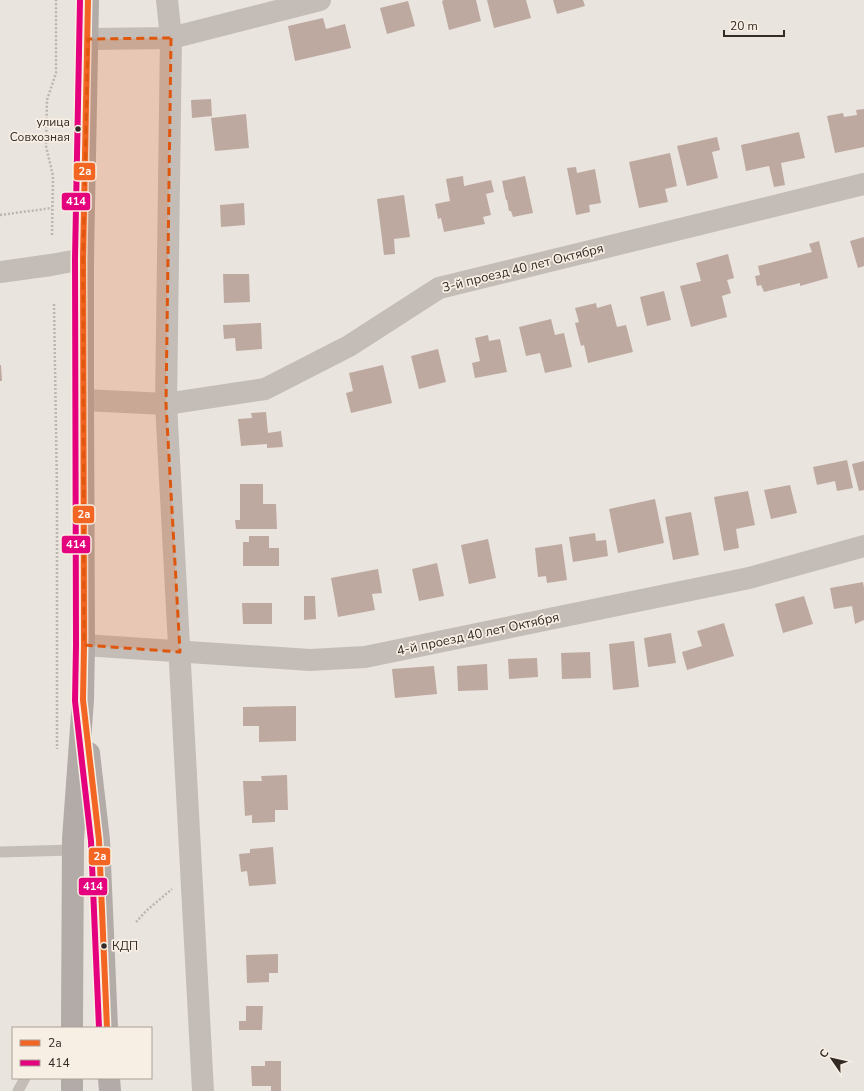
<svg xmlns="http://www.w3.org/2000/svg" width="864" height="1091" font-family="'Nunito Sans',sans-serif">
	<rect width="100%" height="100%" fill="#eae4de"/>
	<g fill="#bea9a0">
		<polygon points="444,0 476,0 481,21 449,30 442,1"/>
		<polygon points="487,0 526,0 531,18 494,28"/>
		<polygon points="553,0 583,0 585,6 557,14"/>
		<polygon points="408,1 415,26 387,34 380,8"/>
		<polygon points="323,18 326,29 345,24 351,48 295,61 288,26"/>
		<polygon points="211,99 212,116 192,118 191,100"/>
		<polygon points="864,109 864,147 835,153 827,116 843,113 844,117 857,115 856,110"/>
		<polygon points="246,114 249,148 215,151 211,118"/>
		<polygon points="799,132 805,158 781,163 785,185 774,187 769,166 746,171 741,145"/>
		<polygon points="717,137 720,150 712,152 718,178 687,186 677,146"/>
		<polygon points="670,153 677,186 665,189 668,202 639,208 629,162"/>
		<polygon points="576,167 577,173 595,169 601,203 589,205 590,212 576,215 567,168"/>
		<polygon points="463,176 464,186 491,180 494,192 486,194 491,215 483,217 485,224 444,232 441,218 438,219 435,204 450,201 446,179"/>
		<polygon points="525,176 533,213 513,217 511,211 509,211 507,200 506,200 502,181"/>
		<polygon points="404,195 410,237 394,239 395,254 384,255 377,199"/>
		<polygon points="244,203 245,225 221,227 220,205"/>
		<polygon points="864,237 864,266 858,268 850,241"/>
		<polygon points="819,241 828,278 800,286 800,283 764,292 761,285 757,286 755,276 760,275 758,266 812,252 809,244"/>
		<polygon points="728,254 734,278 727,280 731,293 722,296 727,317 691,327 680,286 701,281 696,263"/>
		<polygon points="223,274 249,274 250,302 224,303"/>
		<polygon points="664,291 671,320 647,326 640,297"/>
		<polygon points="596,303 597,308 611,304 617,327 626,325 633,352 588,363 584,345 581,346 575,323 579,322 575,308"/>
		<polygon points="551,319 555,335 564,333 572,367 545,373 540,353 526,356 519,327"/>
		<polygon points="261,323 262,349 236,351 235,338 224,339 223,325"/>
		<polygon points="488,335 489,341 500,339 507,372 475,378 472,363 480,361 475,338"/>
		<polygon points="438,349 446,382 419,389 411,356"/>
		<polygon points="0,365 1,365 2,381 0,381"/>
		<polygon points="383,365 392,403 351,413 346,393 353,391 349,373"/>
		<polygon points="266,412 268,433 281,431 283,447 267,448 267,444 241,446 238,419 252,418 251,413"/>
		<polygon points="847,460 853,488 837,491 835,481 817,485 813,467"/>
		<polygon points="864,461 864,490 859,491 852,464"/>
		<polygon points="240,484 263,484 263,504 276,504 277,529 236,529 235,520 240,520"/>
		<polygon points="790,485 797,513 771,519 764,490"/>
		<polygon points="748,491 755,525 736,529 739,548 724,551 714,497"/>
		<polygon points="655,499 664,543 618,553 609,509"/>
		<polygon points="691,512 699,555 673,560 665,517"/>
		<polygon points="595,533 596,541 606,540 608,556 573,562 569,537"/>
		<polygon points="249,536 269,536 269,548 279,548 279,566 243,566 243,542 249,542"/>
		<polygon points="488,539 496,578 469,584 461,545"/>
		<polygon points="562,544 567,580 547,583 546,576 538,577 535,548"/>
		<polygon points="437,563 444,596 419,601 412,569"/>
		<polygon points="378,569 382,593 372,594 375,610 338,617 331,578"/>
		<polygon points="863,582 864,588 864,620 855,624 852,606 834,609 830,588"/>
		<polygon points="304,596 315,596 316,619 304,620"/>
		<polygon points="804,596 813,624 783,633 775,604"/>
		<polygon points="242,603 272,603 272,624 243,624"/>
		<polygon points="724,623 734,656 687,670 682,652 702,646 697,631"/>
		<polygon points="671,633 676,663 648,667 644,638"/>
		<polygon points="634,641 639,687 613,690 609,644"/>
		<polygon points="590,652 591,678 562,679 561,653"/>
		<polygon points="537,658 538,677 509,679 508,659"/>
		<polygon points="487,664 488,690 458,691 457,666"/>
		<polygon points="434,666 437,694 395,698 392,669"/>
		<polygon points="296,706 296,741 259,742 259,726 243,726 243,707"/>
		<polygon points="287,775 288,810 275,810 275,822 252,823 252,815 245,816 243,781 262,781 261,776"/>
		<polygon points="273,847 276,884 249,886 247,871 241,872 239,854 250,853 250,849"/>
		<polygon points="278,954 278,973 269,973 269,982 247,983 246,955"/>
		<polygon points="246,1006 263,1006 262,1030 239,1030 239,1021 246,1021"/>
		<polygon points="265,1061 281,1061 281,1091 271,1091 271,1086 252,1086 251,1066 265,1066"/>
	</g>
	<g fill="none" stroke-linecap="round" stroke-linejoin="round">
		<g stroke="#bcb5b0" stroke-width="2.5" stroke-dasharray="2 2" stroke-linecap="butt">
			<polyline points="0,215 52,208"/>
			<polyline points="52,235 53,176 46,146 47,100 56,73 56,0"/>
			<polyline points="54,304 57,492 57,749"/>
			<polyline points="136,922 146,911 172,889"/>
		</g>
		<g stroke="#c4bdb7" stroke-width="11">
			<polyline points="0,852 73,850"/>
			<polyline points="18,1091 25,1078"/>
		</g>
		<g stroke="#c4bdb7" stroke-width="22">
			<polyline points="167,0 171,38 166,404 203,1091"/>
			<polyline points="88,39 171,38 320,0"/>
			<polyline points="0,272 51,265 83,259"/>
			<polyline points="83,400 166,404 265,389 349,346 439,288 864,184"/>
			<polyline points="84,645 310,660 365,657 749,578 864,546"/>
		</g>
		<g stroke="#b2aba7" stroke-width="22">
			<polyline points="89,753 99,840 107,1028"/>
			<polyline points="72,1028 73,839 83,700 84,645 83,400 83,259 88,0"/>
			<polyline points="109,1078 110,1091"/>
			<polyline points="72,1091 72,1078"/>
		</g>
		<defs>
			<polyline id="bus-1" points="88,0 83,259 84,645 83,700 99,840 107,1028"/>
			<polyline id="bus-2" points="80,0 75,259 76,645 75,701 91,841 99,1028"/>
		</defs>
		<use href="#bus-1" stroke="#f8efe4" stroke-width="9"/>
		<use href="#bus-2" stroke="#f8efe4" stroke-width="9"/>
		<use href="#bus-1" stroke="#f26522" stroke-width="6"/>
		<use href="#bus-2" stroke="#e5007d" stroke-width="6"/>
	</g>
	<path fill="#df570d" fill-opacity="0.2" stroke="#df570d" stroke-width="3" stroke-dasharray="8 5" stroke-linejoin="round" d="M 171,38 L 166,404 L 180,652 L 84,645 L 83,259 L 88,39 Z"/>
	<g fill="#342a26" stroke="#f8efe4" stroke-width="1.5">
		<circle cx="78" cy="129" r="3.5"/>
		<circle cx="104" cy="946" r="3.5"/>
	</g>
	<g text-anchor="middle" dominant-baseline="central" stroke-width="3.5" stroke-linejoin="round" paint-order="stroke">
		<g font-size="12" fill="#342a26" stroke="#f8efe4" text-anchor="end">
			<text x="70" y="122">улица<tspan x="70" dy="15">Совхозная</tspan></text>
			<text x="112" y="946" text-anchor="start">КДП</text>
		</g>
		<g font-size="13" fill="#342a26" stroke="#f8efe4">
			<text transform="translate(523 268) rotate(-14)">3-й проезд 40 лет Октября</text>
			<text transform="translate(478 634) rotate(-12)">4-й проезд 40 лет Октября</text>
		</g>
	</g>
	<g stroke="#f8efe4" stroke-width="1.5">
		<rect x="73" y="162" width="23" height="19" rx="4" fill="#f26522"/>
		<rect x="61" y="192" width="30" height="19" rx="4" fill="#e5007d"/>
		<rect x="72" y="505" width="23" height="19" rx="4" fill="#f26522"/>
		<rect x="61" y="535" width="30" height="19" rx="4" fill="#e5007d"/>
		<rect x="88" y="847" width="23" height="19" rx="4" fill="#f26522"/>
		<rect x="78" y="877" width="30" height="19" rx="4" fill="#e5007d"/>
	</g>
	<g font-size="11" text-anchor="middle" font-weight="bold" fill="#fff">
		<text x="85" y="175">2а</text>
		<text x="76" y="205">414</text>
		<text x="84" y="518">2а</text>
		<text x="76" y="548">414</text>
		<text x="100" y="860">2а</text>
		<text x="93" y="890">414</text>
	</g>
	<rect x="12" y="1027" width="140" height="52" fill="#f8efe4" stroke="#aaa098"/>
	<rect x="20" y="1040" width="20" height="6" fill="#f26522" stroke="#aaa098"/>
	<text x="48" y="1047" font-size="12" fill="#342a26">2а</text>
	<rect x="20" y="1060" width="20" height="6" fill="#e5007d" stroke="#aaa098"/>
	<text x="48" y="1067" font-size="12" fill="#342a26">414</text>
	<g transform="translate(832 1059) rotate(304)" stroke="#f8efe4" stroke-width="3" paint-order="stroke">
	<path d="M0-3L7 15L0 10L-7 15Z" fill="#342a26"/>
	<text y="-6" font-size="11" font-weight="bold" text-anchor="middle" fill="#342a26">С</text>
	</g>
	<path d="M724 30v6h60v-6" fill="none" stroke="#342a26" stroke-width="2"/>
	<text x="730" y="30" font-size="12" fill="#342a26" stroke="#f8efe4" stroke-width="3" paint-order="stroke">20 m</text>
</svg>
